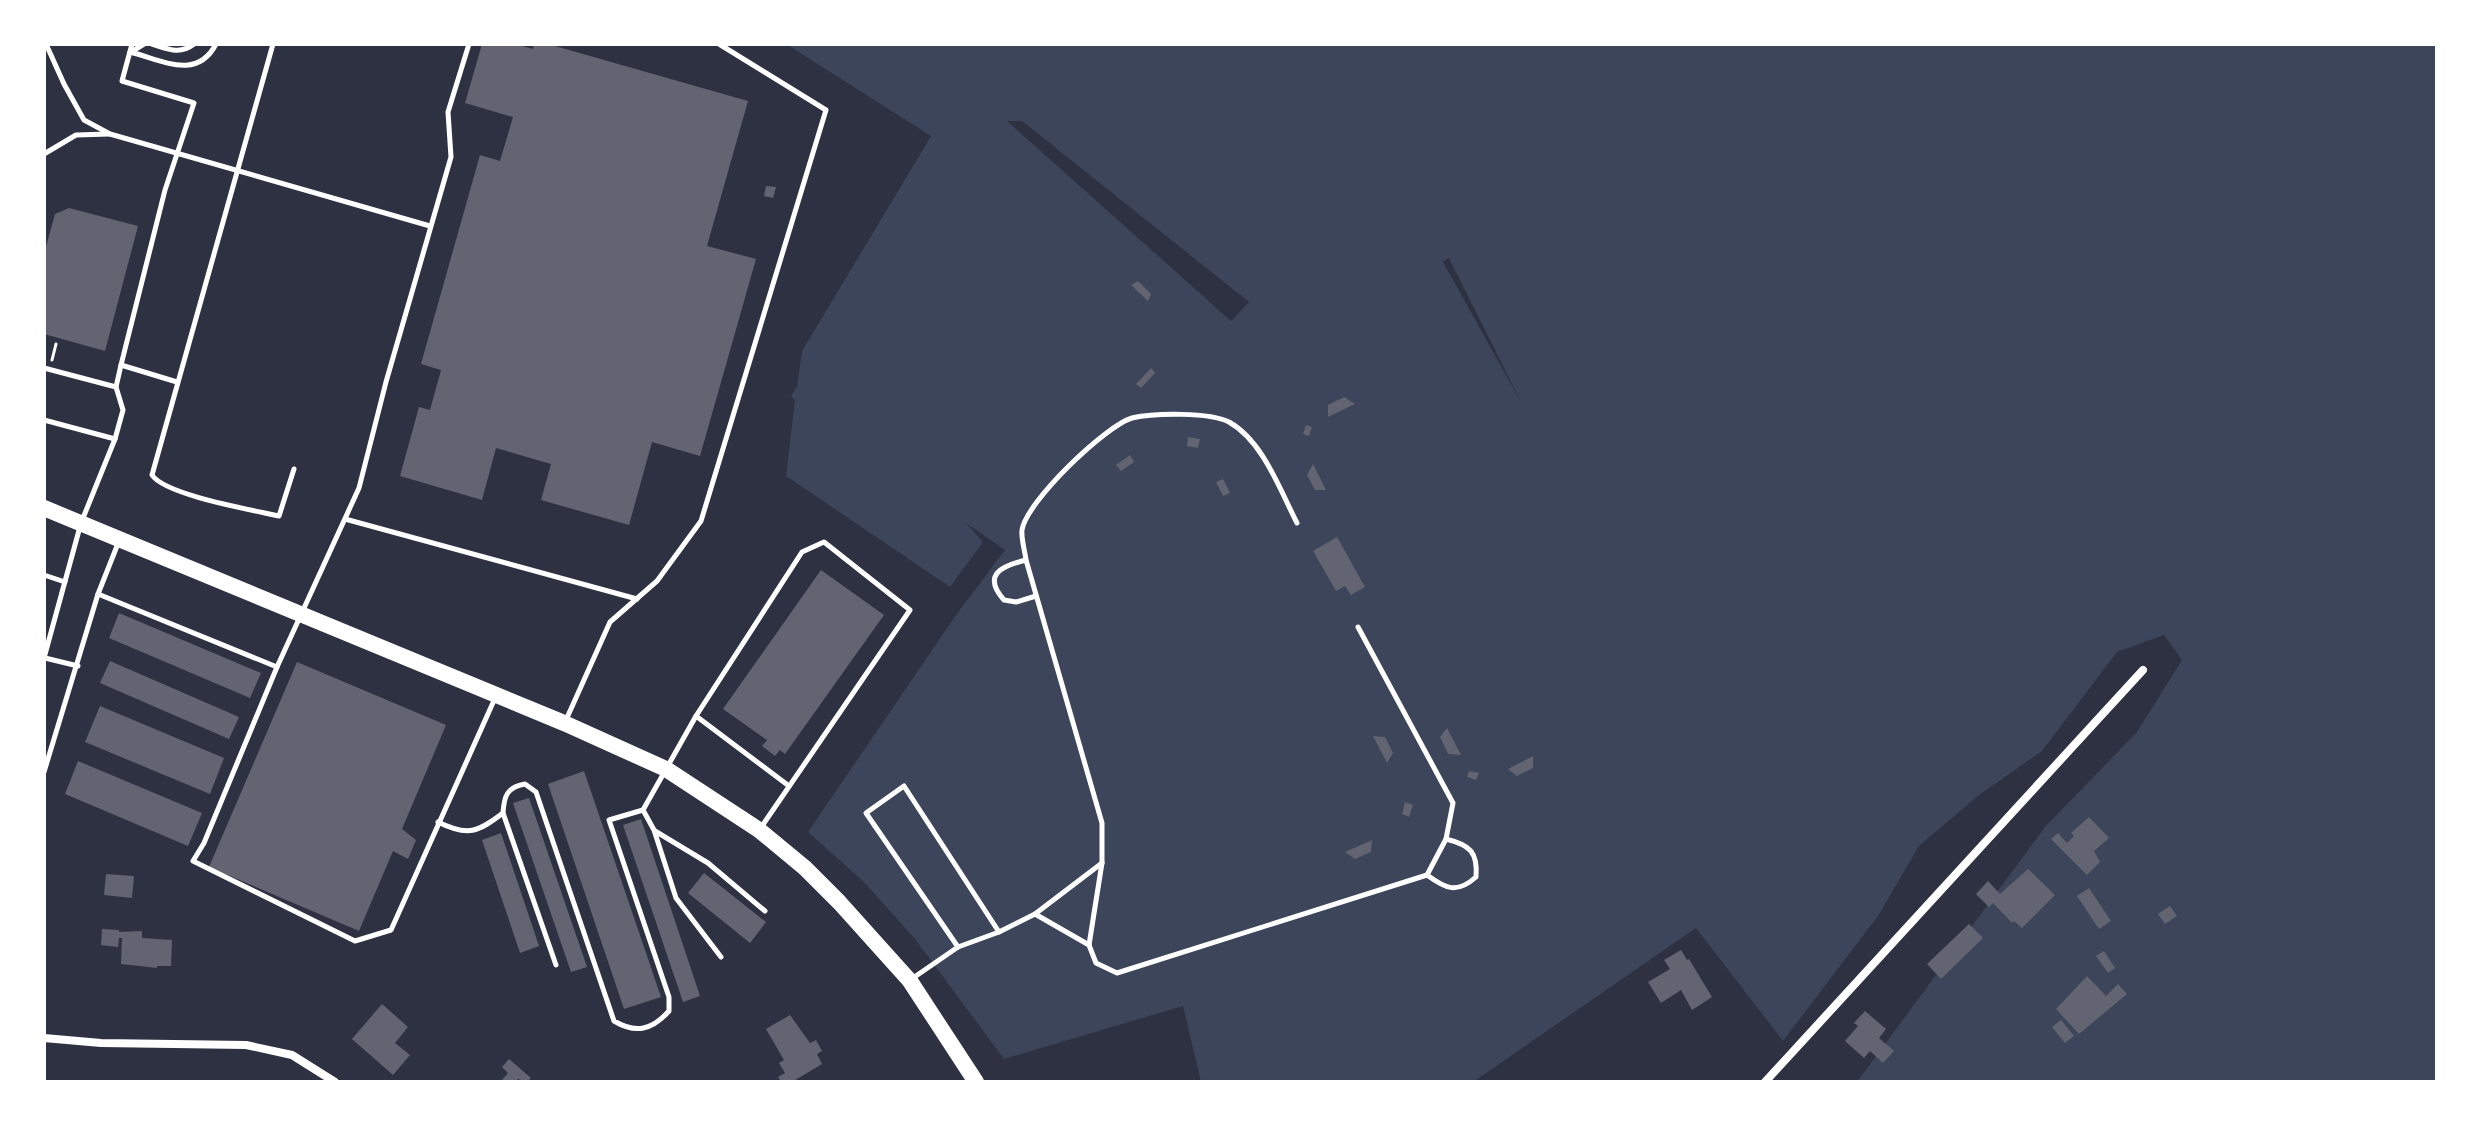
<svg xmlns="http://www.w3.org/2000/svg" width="2481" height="1126" font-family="'Open Sans',sans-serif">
	<rect width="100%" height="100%" fill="#2d3142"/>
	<path fill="#3c4559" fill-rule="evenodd" d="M 786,44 L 2437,44 L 2437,1082 L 1857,1082 L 2045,827 L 2137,732 L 2182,660 L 2164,635 L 2117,652 L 2042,751 L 1979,795 L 1919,846 L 1878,916 L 1783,1041 L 1696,928 L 1473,1082 L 1201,1082 L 1183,1006 L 1004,1059 L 915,939 L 863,881 L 808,832 L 956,615 L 1005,550 L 966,523 L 983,542 L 950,587 L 786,476 L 795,400 L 791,396 L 797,387 L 802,351 L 931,136 ZM 1007,121 L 1022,121 L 1249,302 L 1231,321 ZM 1448,258 L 1449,258 L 1521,402 L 1443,262 Z"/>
	<g fill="#626471">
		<polygon points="482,44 514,44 533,49 534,44 548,44 748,101 707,246 756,259 700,456 652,442 629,525 541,500 551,464 496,448 482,500 400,476 419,407 430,410 441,370 421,364 480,155 500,161 513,117 465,103"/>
		<polygon points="766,186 776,187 773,198 764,196"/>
		<polygon points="69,208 138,226 105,351 44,334 44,254 55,214"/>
		<polygon points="1138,281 1151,294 1148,301 1131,285"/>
		<polygon points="1151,368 1155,373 1141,388 1136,384"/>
		<polygon points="1344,397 1355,404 1328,417 1328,405"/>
		<polygon points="1306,425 1312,427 1309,436 1303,434"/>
		<polygon points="1188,437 1200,439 1198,448 1187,446"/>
		<polygon points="1130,455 1134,462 1121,471 1116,465"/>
		<polygon points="1313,464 1326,490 1315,490 1307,475"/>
		<polygon points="1223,479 1230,493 1223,496 1216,482"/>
		<polygon points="1337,537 1365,587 1351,595 1345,586 1336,591 1313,551"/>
		<polygon points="821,570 884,615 785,754 780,750 775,756 762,746 767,740 723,709"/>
		<polygon points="119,613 261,673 250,698 109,638"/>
		<polygon points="110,661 239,717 229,739 100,683"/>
		<polygon points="297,662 446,725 402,829 416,840 408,859 393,851 359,931 209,867"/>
		<polygon points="100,706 224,758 210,794 85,742"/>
		<polygon points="1447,728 1461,755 1448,754 1440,737"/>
		<polygon points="1373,736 1385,737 1393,753 1387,763"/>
		<polygon points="1533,756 1533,768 1517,776 1508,769"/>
		<polygon points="78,761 202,813 188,846 65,794"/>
		<polygon points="584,771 661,997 624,1009 548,784"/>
		<polygon points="1469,771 1479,773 1476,780 1467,777"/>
		<polygon points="529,798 587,967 571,972 513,803"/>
		<polygon points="1405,802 1413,805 1409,817 1402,814"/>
		<polygon points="2089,817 2109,838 2094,851 2100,862 2087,875 2051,839 2058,833 2067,843 2074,836 2071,833"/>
		<polygon points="641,819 700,996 683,1002 623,825"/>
		<polygon points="501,833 539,946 520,953 482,840"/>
		<polygon points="1372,840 1371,852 1355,859 1345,852"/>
		<polygon points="2028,869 2055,895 2022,928 2014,921 2012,923 1993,903 1989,907 1976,894 1988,881 2000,894"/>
		<polygon points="704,873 766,922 750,943 688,893"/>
		<polygon points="106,874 134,876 132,898 104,895"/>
		<polygon points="2089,888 2111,921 2099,929 2077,896"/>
		<polygon points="2170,906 2177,916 2165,924 2158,914"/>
		<polygon points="1969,924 1983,938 1941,979 1927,964"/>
		<polygon points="102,929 119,930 119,932 142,931 142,938 172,940 171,966 157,966 157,968 121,964 122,938 119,938 118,947 101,945"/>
		<polygon points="1681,950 1687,960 1689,959 1712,997 1692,1010 1681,990 1661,1003 1648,982 1670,969 1664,960"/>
		<polygon points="2104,951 2115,968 2108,973 2096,956"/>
		<polygon points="2087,976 2106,996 2118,984 2127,994 2079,1034 2056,1009"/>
		<polygon points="382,1004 408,1027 395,1043 410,1055 393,1075 352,1039"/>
		<polygon points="1865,1011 1886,1029 1879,1038 1894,1051 1883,1063 1870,1051 1864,1058 1845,1041 1858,1026 1854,1023"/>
		<polygon points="790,1015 810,1043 816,1040 822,1051 817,1054 822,1064 792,1082 781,1082 778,1077 785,1073 779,1063 784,1060 766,1029"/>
		<polygon points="2061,1020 2074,1036 2065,1043 2052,1027"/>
		<polygon points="509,1059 531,1078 527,1082 518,1079 515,1082 502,1080 508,1073 502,1067"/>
	</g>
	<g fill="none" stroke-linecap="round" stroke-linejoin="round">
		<polyline stroke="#fff" stroke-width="3" points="52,360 56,344"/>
		<g stroke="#fff" stroke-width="5">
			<polyline points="46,44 64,84 84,120 110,134 430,226"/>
			<path d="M 152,44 C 168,49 180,55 194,44"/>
			<path d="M 273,44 L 152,475 C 165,495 253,510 279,516 L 294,469"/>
			<polyline points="469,44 448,112 451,157 386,382 359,488 277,667 204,843 193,861 355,941 391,930 496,696"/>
			<path d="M 130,52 C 162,60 197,81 216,44"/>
			<polyline points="131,52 144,44"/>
			<polyline points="44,154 76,135 109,134"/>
			<polyline points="121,365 177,382"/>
			<polyline points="44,368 116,387"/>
			<polyline points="44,420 115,439"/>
			<polyline points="345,519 637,599"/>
			<path d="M 1297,523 C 1280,490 1263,441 1229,422 C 1210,412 1154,413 1132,418 C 1105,426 1026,502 1022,530 C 1021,539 1025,551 1026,560 L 1102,823 L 1102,863 L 1089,945 L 1096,963 L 1117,973 L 1427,875 L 1446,839 L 1453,803 L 1358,627"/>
			<polyline points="119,541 98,594 277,667"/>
			<path d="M 1026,560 C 1001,566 982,575 1004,600 L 1016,602 L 1036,596"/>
			<polyline points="44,575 65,582"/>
			<polyline points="44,658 81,523 115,439 123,410 116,387 121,365 165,190 194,103 122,81 132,44"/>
			<polyline points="45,658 78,666"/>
			<polyline points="696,716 789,786"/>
			<polyline points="566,720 610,622 657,581 701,521 826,110 719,44"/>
			<polyline points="44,772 98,594"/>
			<path d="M 438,822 C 468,837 478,832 503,813"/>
			<polyline points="655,831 708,863 765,911"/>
			<path d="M 1427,875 C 1446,889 1457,894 1476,877 C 1478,852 1470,845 1446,839"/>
			<polyline points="1035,914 1089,945"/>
			<polyline points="958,947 866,813 904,786 999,932"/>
			<polyline points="721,957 676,898 654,830 643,810 696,716 802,552 824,542 910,610 762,826"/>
			<path d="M 556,965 L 503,813 C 504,796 507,787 525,784 L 536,792 L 614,1021 C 636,1034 652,1030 669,1011 L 669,997 L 609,820 L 643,810"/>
			<polyline points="913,978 958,947 999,932 1035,914 1102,863"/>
		</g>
		<g stroke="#fff" stroke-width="8">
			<polyline points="44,1038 101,1043 246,1045 292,1055 335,1082"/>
			<polyline points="1765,1082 2143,670"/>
		</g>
		<polyline stroke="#fff" stroke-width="16" points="44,508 564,723 666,769 759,830 805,868 839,902 910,981 976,1082"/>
	</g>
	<rect width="2481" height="1126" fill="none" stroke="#ffffff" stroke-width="92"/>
</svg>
